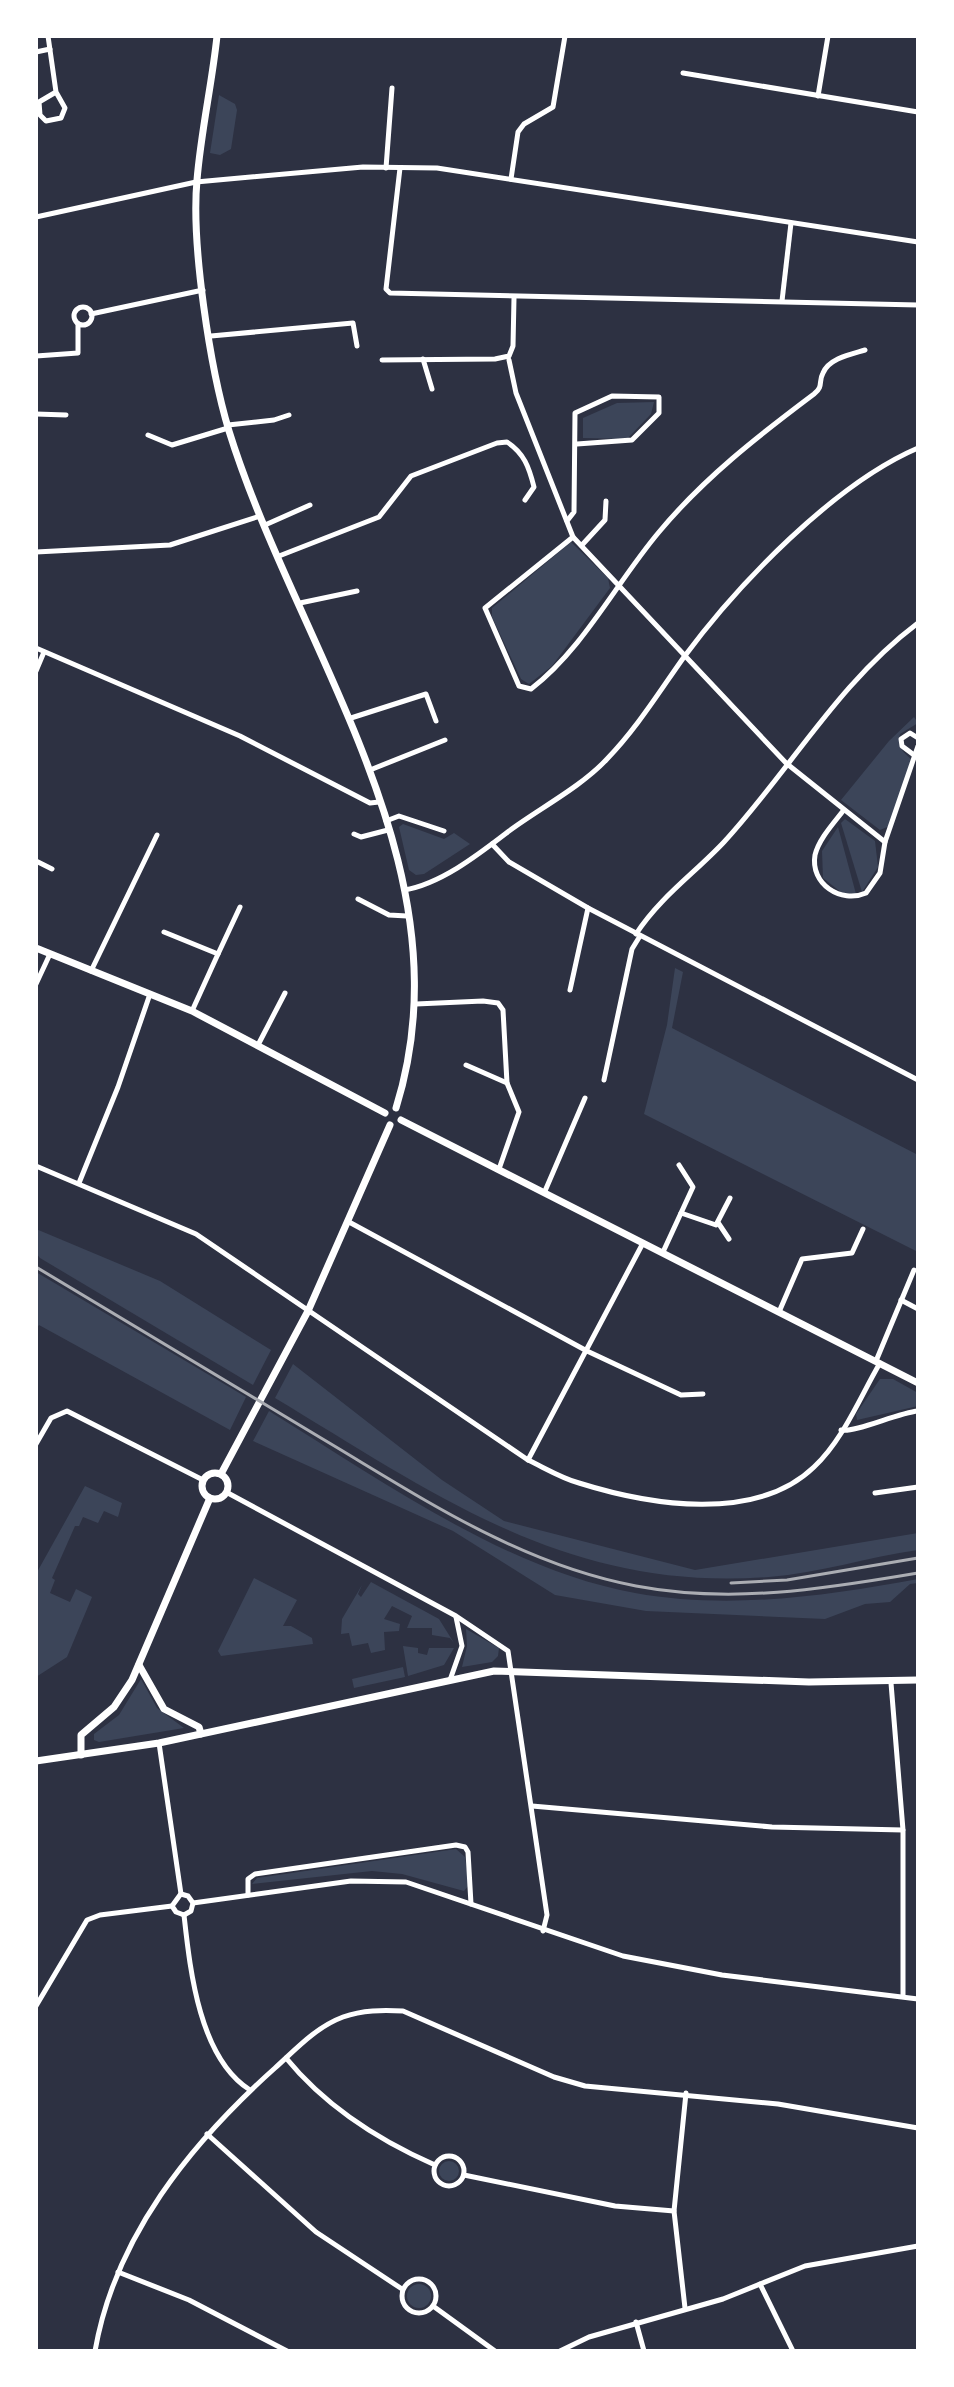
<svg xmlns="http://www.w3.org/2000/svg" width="954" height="2387" font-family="'Source Serif 4',serif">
	<rect width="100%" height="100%" fill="#2d3142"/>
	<g fill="#3c4559">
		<polygon points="219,95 235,104 237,110 231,149 220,155 210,153"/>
		<polygon points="654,402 651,414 627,439 583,438 583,418 617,403"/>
		<polygon points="571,542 608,578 610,588 552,666 529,684 521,679 492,617 492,608"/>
		<path d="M 914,717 L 918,723 L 900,734 C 897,747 902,751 911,759 L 892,825 L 880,830 L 841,800 L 889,741 Z"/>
		<polygon points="845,819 875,841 878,867 862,892 841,823"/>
		<polygon points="403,824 444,839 454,833 470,844 424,874 416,875 409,870 399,827"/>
		<polygon points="838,827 856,894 842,893 823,878 822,851"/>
		<polygon points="675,968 683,972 672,1028 918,1155 918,1252 644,1114 667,1025"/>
		<polygon points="36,1229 160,1281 271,1350 253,1385 40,1258 36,1253"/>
		<polygon points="36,1272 246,1397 230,1430 39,1325 36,1329"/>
		<path d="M 293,1364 L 442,1480 L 504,1521 L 695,1570 L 918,1533 L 918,1550 C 868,1557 820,1573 769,1577 C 568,1592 438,1496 275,1398 Z"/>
		<polygon points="880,1379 893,1379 918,1393 918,1406 857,1420 856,1414"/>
		<path d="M 269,1411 C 379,1479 506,1570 635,1593 C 729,1610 826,1596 918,1579 L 918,1583 L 910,1584 L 890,1602 L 865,1604 L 825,1619 L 646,1611 L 555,1595 L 453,1531 L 253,1441 Z"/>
		<polygon points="85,1486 122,1503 118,1517 104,1511 98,1523 83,1517 79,1526 75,1526 52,1578 55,1580 50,1593 70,1602 76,1589 92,1597 67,1657 36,1677 36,1574"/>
		<polygon points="254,1578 297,1600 283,1626 291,1626 312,1638 313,1644 221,1656 218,1651"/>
		<polygon points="371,1582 439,1619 454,1643 450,1638 432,1635 432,1628 407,1628 412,1616 392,1606 384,1619 400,1624 399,1631 384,1632 385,1650 371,1653 368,1643 352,1646 349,1633 341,1634 342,1619 362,1585 358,1594 361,1597"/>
		<polygon points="466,1629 499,1648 498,1656 492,1662 462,1667 467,1646"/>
		<polygon points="403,1646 418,1648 418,1653 427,1655 429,1648 454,1648 444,1665 408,1676"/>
		<polygon points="403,1667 405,1677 354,1688 352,1679"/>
		<polygon points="141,1679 157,1708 184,1728 99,1742 94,1740 94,1734 119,1715"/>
		<polygon points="456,1849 465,1857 469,1885 464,1891 402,1874 372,1871 252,1884 257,1878"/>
		<circle cx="449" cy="2171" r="10"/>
		<circle cx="419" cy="2296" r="12"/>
	</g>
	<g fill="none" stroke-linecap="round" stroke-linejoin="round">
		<g stroke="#fff" stroke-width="5">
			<polyline points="48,36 56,92 65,108 61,118 46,121 40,115 39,102 56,92"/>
			<polyline points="36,52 50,49"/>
			<polyline points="683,73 918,112"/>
			<polyline points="818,96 828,36"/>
			<polyline points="386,168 392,88"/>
			<polyline points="400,168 386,289 390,293 918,305"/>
			<polyline points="511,179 518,132 524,124 553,107 565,36"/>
			<polyline points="36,217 196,182 363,167 437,168 918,242"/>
			<polyline points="782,301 791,223"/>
			<circle cx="83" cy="316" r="9"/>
			<polyline points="91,314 203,290"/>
			<polyline points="211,336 353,323 357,346"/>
			<path d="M 865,350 C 852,354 829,358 823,373 C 818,382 824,386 814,394 C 758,436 704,478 659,532 C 616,583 584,648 531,689 L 519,686 L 485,608 L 573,537 L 786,763 L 885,842 L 918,746"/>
			<polyline points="36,356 78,353 78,324"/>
			<polyline points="423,359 432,389"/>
			<polyline points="382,360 495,359 509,356 513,346 514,298"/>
			<polyline points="509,360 516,393 573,537"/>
			<polyline points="36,414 66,415"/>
			<polyline points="228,425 274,420 289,415"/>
			<polyline points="148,435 172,445 228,428"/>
			<polyline points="567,521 574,512 575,413 612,396 659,397 659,413 632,440 577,444"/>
			<polyline points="265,525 310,505"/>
			<polyline points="582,545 605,520 606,501"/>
			<polyline points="36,552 170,545 260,516"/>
			<path d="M 279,556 L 379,517 L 411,476 L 497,443 L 507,442 C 524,453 529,467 534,487 L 525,500"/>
			<polyline points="300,603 357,591"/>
			<polyline points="36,648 240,736 370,803 379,802"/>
			<polyline points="36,671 44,652"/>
			<polyline points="351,718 426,694 436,721"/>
			<polyline points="914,755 902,746 901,739 910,733 918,738"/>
			<polyline points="370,770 445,740"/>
			<path d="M 843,811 C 833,824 819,839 815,855 C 810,884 841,904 866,893 L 880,873 L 885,842"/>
			<polyline points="386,821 399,816 444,831"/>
			<polyline points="354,834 361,837 388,830"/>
			<polyline points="492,844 509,862 588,908 918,1080"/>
			<polyline points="36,861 52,869"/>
			<path d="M 404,890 C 441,884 479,854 509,831 C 540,808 581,787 607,759 C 637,728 659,692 684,657 C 738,584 834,484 918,448"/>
			<polyline points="358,899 389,915 407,916"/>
			<polyline points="164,932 218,954 192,1011"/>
			<path d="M 636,934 C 660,897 695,873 724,842 C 791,769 838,683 918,623"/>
			<polyline points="218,954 240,907"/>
			<polyline points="91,971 157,835"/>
			<polyline points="36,984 50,954"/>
			<polyline points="570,990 588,908"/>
			<polyline points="416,1004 483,1001 498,1003 503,1010 507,1083"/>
			<polyline points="258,1045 285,993"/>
			<polyline points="466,1065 507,1083 519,1112 499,1169"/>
			<polyline points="604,1080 632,949 640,936"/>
			<path d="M 36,1166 L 196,1234 L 528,1460 C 545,1468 561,1478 579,1483 C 649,1505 756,1523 814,1467 C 843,1440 860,1397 880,1363"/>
			<polyline points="79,1183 118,1087 150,994"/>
			<polyline points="545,1191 585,1098"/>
			<polyline points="681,1213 716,1225 730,1198"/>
			<polyline points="349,1222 587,1351 681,1395 703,1394"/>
			<polyline points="719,1224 729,1239"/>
			<polyline points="663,1252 693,1187 679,1165"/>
			<polyline points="901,1300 918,1309"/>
			<polyline points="779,1312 802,1259 852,1253 863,1229"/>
			<polyline points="876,1361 914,1270"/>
			<path d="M 841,1430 C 855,1433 897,1413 918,1411"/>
			<polyline points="36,1444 51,1418 67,1411 203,1480"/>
			<polyline points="528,1460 643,1243"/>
			<polyline points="226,1492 456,1616 508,1651 547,1915 543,1931"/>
			<polyline points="875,1493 918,1487"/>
			<polyline points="450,1680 462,1646 456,1617"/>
			<polyline points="891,1683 903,1830 903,1996"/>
			<polyline points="159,1743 181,1894"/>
			<polyline points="532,1806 772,1827 903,1830"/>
			<polyline points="181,1894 188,1896 193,1903 191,1911 184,1915"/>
			<polyline points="180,1895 172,1906 176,1912 184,1915"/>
			<polyline points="248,1895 248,1879 255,1874 456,1845 465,1847 468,1852 471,1904"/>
			<polyline points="193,1903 351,1881 406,1882 623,1956 722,1975 918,1999"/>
			<path d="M 184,1915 C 190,1969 199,2058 250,2090"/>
			<polyline points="36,2006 87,1920 100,1915 172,1906"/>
			<path d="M 286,2058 C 326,2107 378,2140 435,2165"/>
			<polyline points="207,2134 316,2232 402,2289"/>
			<circle cx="449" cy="2171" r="15"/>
			<polyline points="464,2175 615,2206 674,2211"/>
			<polyline points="118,2272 189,2300 287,2351"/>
			<circle cx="419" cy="2296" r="17"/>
			<polyline points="760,2284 793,2351"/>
			<polyline points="433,2306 495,2351"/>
			<polyline points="685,2308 674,2211 686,2093"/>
			<polyline points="636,2322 644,2351"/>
			<path d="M 95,2351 C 115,2237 190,2144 275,2068 C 296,2049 316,2027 343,2017 C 363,2010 382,2010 403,2011 L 554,2077 L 585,2086 L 778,2104 L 918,2128"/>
			<polyline points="560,2351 589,2337 723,2299 805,2266 918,2246"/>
		</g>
		<g stroke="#fff" stroke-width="7">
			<path d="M 217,36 C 212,84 201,131 197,180 C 191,244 210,368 229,431 C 297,650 471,867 396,1108"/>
			<polyline points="36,948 192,1011 385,1113"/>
			<polyline points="401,1120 918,1383"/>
			<circle cx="215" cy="1486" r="13"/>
			<polyline points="221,1474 308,1311 390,1125"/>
			<polyline points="139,1665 164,1709 199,1727 201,1734"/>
			<polyline points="81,1755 81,1735 114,1707 132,1680 210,1498"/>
			<polyline points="36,1761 159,1743 494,1671 809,1682 918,1680"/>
		</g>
		<g stroke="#abadb3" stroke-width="3">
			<path d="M 36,1267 C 131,1324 226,1381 321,1438 C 422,1498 519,1564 636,1586 C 731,1604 824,1589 918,1573"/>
			<polyline points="731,1583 787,1580 918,1558"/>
		</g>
	</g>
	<rect width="954" height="2387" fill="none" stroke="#ffffff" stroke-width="76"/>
</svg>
